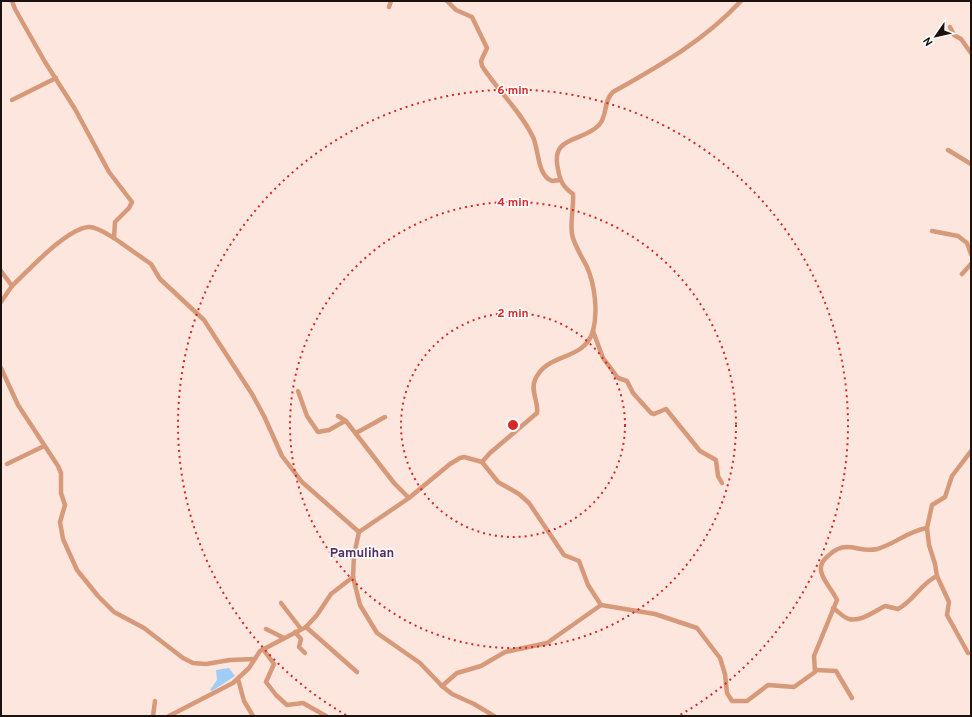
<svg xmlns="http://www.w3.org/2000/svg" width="972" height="717" font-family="Overpass,sans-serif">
	<rect width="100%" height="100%" fill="#fde6dd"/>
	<polygon fill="#a0ccf8" points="229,668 235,676 212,691 210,690 217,680 216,670"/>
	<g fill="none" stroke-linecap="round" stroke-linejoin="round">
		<g stroke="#d69a7a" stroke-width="4.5">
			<polyline points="12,1 15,9 45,62 75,109 109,172 132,202 129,208 115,222 114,238 151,264 160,279 204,320 252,394 264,416 282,456 302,482 359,532"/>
			<path d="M 447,1 L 456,10 L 472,17 L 487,48 L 481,61 L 482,66 C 498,91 520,110 533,137 C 539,150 537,175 552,181 L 560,180"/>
			<polyline points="389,7 391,1"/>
			<polyline points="950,27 954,35 961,39 971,53"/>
			<polyline points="12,100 56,78"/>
			<polyline points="948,150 971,164"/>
			<polyline points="932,231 958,236 967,243 971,254"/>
			<polyline points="1,271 12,286 1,302"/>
			<polyline points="962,274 971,264"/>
			<path d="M 12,286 C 29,270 65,230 88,227 C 96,226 107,234 114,238"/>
			<polyline points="593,331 603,358 618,378 627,381 633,393 651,413 654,414 666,409 700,451 716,460 718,476 722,483"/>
			<polyline points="1,368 18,405 58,466 61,473 61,493 65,505 60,522 63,539 77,570 98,596 114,612 144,628 183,658 193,663 206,664 230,660 254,659"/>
			<polyline points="298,391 307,416 318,432 329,430 345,421"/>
			<polyline points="338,416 346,421 394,483 409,498"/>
			<polyline points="356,433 385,417"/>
			<polyline points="482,462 498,482 519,494 529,503 564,555 579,561 588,585 601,605"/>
			<polyline points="7,464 44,446"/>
			<polyline points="353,577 360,605 377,633 420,663 442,686 452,694 474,704 494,716"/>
			<polyline points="281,603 301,629"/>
			<path d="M 833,608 C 838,611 844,618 849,619 C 861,622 875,611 885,606 L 898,609 C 914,601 921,583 937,576"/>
			<polyline points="306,627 357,672"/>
			<polyline points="266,629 284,638"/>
			<polyline points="295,632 301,639 299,647 305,653"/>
			<polyline points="263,649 274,664 266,682 276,695 287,705 303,703 326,716"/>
			<polyline points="968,653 947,615 949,602 937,576 935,564 929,545 927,528 932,505 945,497 952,476 971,451"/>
			<polyline points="816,670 836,671 852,698"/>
			<polyline points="238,679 244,701 253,716"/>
			<path d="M 442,686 L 457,673 L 481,666 L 505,652 L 547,643 L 601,605 L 655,614 L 697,628 L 720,658 L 725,674 L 727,693 L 732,701 L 747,701 L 768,685 L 794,687 L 815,672 L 814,656 L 837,600 C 831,586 810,570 828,556 C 833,551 839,547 847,547 C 857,547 865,552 877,549 C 895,544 908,531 927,528"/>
			<polyline points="153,716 155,701"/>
			<path d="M 169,716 L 233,683 L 249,668 L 260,651 L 306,627 L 317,615 L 331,594 L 353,577 L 354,555 L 359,532 L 409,498 L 450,464 L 460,458 L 464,457 L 482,462 L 490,453 L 537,413 C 539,402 530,391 535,380 C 546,352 584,362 593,331 C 598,312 595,285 587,267 C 582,257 574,245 572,234 C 570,221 574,207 573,194 C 563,187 560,181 558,169 C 550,135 582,143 599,125 C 608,115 603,101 613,92 C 659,66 704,41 741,1"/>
		</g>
	</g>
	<g fill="none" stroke="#d62828" stroke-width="2" stroke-dasharray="2 4">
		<circle cx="513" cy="425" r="112"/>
		<circle cx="513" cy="425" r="223"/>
		<path d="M346 715A335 335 0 1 1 680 715"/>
	</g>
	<g text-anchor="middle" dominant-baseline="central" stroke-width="3" stroke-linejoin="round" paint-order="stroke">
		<g font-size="13" font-weight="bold" fill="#582f65" stroke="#fff">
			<text x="362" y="554">Pamulihan</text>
		</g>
	</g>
	<circle cx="513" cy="425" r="6" fill="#d62828" stroke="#fff" stroke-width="2"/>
	<g font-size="12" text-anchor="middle" font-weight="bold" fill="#d62828" stroke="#fff" stroke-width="3" stroke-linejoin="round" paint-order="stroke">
		<text x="513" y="94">6 min</text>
		<text x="513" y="206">4 min</text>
		<text x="513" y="317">2 min</text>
	</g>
	<rect width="972" height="717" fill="none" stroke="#19120f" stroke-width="4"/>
	<g transform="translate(936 36) rotate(236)" stroke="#ffffff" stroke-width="3" paint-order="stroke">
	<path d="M0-3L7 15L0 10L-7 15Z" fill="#19120f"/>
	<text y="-6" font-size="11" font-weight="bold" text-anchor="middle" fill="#19120f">N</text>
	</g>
</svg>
